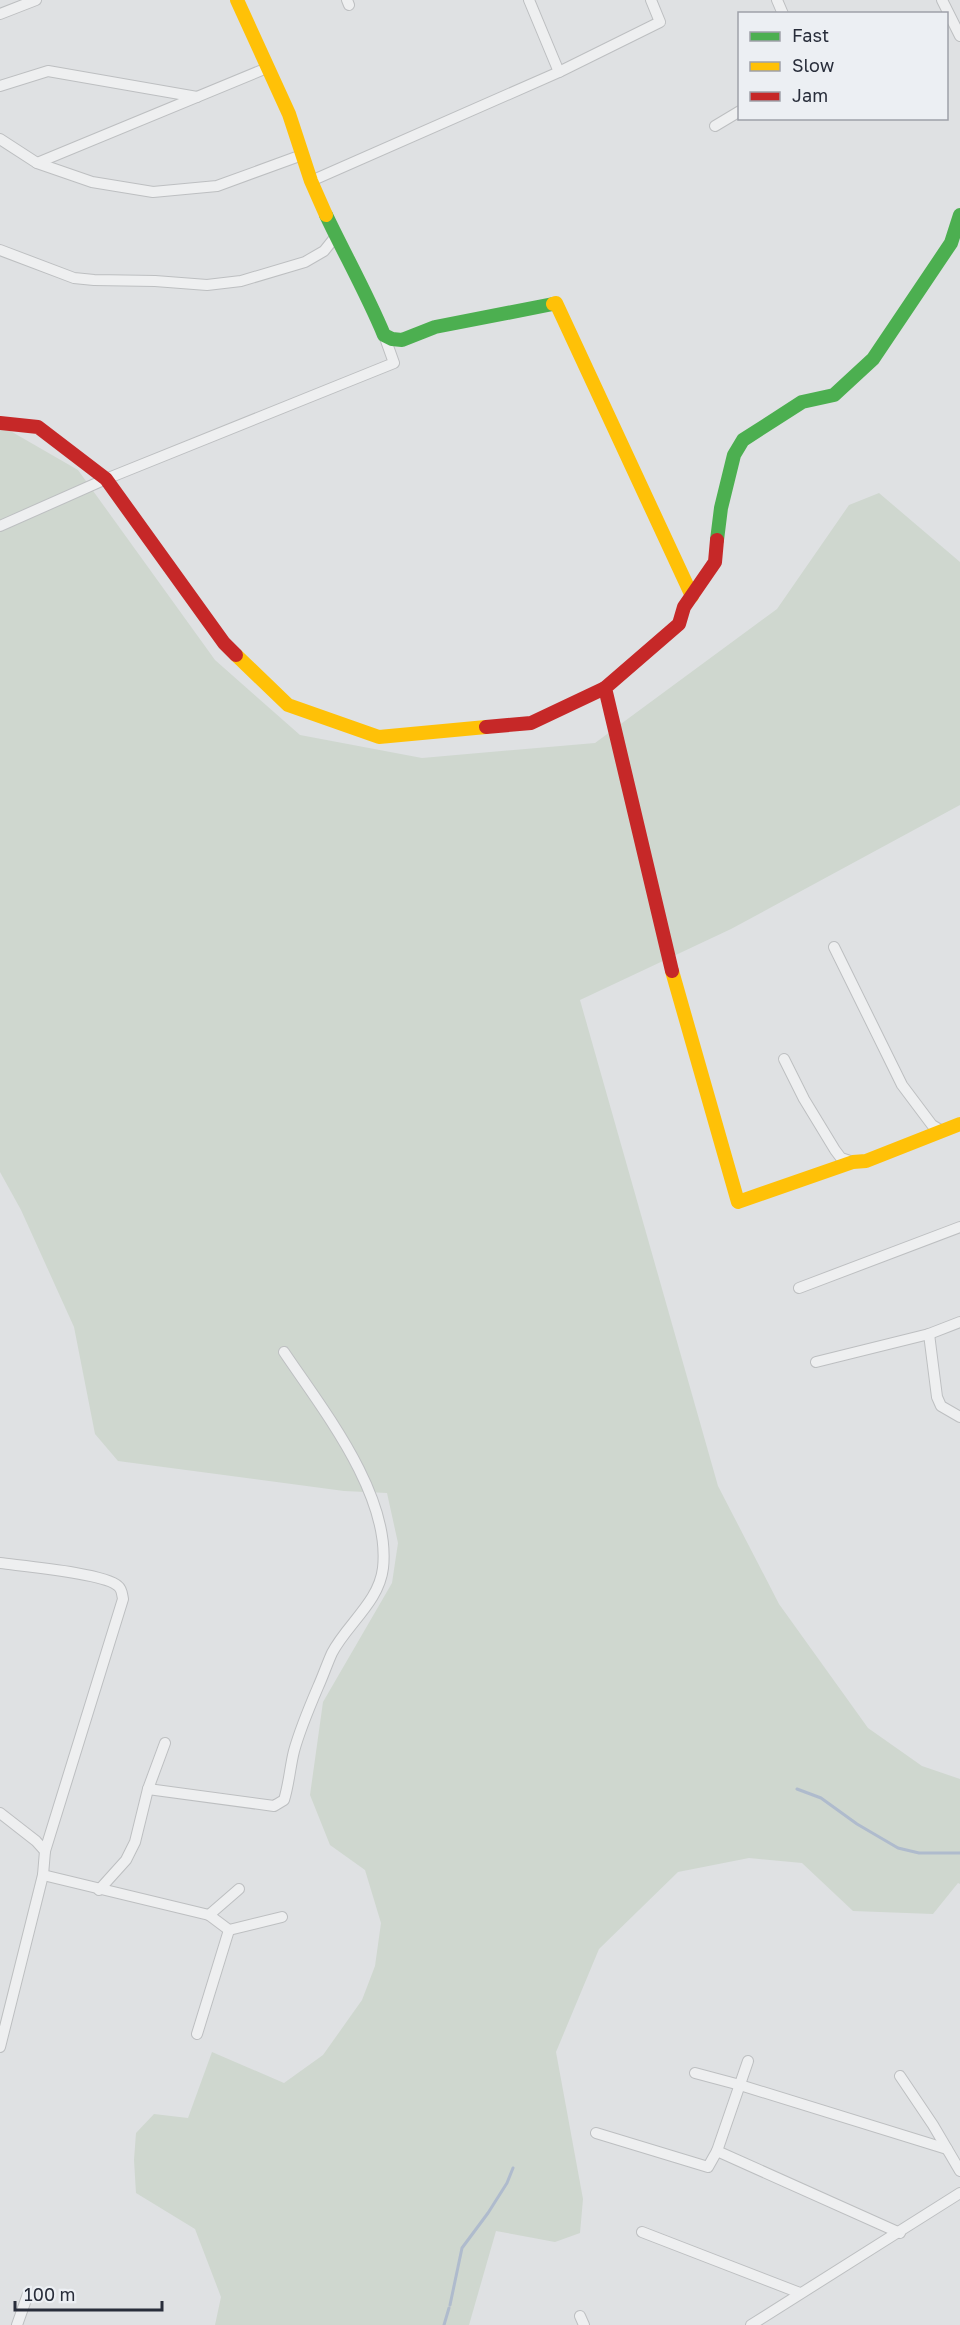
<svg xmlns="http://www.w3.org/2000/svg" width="960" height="2325" font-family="'Golos Text',sans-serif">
	<rect width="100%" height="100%" fill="#dfe1e3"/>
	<polygon fill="#cfd7cf" points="0,425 78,470 215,660 300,735 422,758 595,743 777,609 849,505 879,493 960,562 960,805 731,929 580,1000 718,1486 779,1604 868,1728 922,1766 960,1779 960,1884 958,1883 933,1914 853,1911 802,1863 749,1858 678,1872 599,1949 556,2052 583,2199 580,2233 555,2242 496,2231 469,2325 215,2325 221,2297 195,2229 136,2193 134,2160 136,2133 154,2114 188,2118 212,2052 284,2083 323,2055 362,2000 375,1966 381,1923 365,1870 330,1845 310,1795 323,1702 392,1583 398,1543 387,1493 344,1491 118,1461 95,1434 74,1327 21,1210 0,1172"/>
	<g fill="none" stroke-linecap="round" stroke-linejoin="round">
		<g stroke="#afbbcd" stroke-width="3">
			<polyline points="797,1789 821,1798 857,1824 898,1848 919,1853 960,1853"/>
			<polyline points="450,2305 462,2248 488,2213 507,2183 513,2168"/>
			<polyline points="444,2325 449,2308"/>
		</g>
		<defs>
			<g id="street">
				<polyline points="347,0 349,5"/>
				<polyline points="529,0 559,72"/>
				<polyline points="777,0 783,14"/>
				<polyline points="942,0 960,36"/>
				<polyline points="0,14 36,0"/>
				<polyline points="0,86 48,71 197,97"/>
				<polyline points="715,126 740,111"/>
				<polyline points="0,139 37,163 92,182 153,192 217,186 302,155"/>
				<polyline points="37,163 267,68"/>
				<polyline points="311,181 559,72 660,22 651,0"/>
				<polyline points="0,250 74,278 94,280 155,281 207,285 241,281 305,262 324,251 336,236"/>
				<polyline points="0,526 106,479 394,363 384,335"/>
				<polyline points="834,947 902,1085 932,1125 942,1131"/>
				<polyline points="784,1059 804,1099 835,1150 841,1158 853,1162"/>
				<polyline points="799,1288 960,1227"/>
				<polyline points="929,1334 937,1397 941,1406 960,1417"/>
				<polyline points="816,1362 929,1334 960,1322"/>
				<path d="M 0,1563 C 22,1566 105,1573 118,1586 C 122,1589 122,1594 123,1599 L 45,1851 L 43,1875 L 0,2047"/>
				<path d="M 148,1789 L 274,1806 L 284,1800 C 289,1784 290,1767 294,1751 C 300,1729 309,1708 318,1687 C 323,1676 327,1664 332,1653 C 347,1624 379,1602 383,1568 C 391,1495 323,1410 284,1352"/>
				<polyline points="0,1813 36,1841 45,1851"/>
				<polyline points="43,1875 209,1915 229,1930 282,1917"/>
				<polyline points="99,1890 126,1860 135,1842 148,1789 165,1743"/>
				<polyline points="209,1915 239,1889"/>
				<polyline points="197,2034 229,1930"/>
				<polyline points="695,2073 740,2085 947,2149"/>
				<polyline points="900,2076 933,2125 960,2171"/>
				<polyline points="596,2133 708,2167 717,2151 900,2233"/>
				<polyline points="717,2151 748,2061"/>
				<polyline points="642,2232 800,2293"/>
				<polyline points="580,2316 584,2325"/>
				<polyline points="17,2325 28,2294"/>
				<polyline points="751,2325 960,2193"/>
			</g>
		</defs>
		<use href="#street" stroke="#bdbfc1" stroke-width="12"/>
		<use href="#street" stroke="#eeeff0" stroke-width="10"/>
		<g stroke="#4caf50" stroke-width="14">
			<path d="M 326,215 C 345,255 367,294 384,335 L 392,339 L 402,340 L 435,327 L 553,304"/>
			<polyline points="717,540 721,508 734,455 743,440 802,402 834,395 873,359 951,243 960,215"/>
		</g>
		<g stroke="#ffc107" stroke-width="14">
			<polyline points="237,0 289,114 311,181 326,215"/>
			<polyline points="553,304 556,303 692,596"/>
			<polyline points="236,655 288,705 379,737 486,727"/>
			<polyline points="672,971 738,1202 853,1162 866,1161 960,1124"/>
		</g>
		<g stroke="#c62828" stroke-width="14">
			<polyline points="0,423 38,427 106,479 224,643 236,655"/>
			<polyline points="486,727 531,723 605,688"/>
			<polyline points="672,971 605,688 679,624 684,607 715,562 717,540"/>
		</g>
	</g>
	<rect x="738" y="12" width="210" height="108" fill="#eceff3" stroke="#9ea1a9" stroke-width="1.5"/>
	<rect x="750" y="32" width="30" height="9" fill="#4caf50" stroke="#9ea1a9" stroke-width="1.5"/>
	<text x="792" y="42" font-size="18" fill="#282d3a">Fast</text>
	<rect x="750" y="62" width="30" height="9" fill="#ffc107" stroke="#9ea1a9" stroke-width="1.5"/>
	<text x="792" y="72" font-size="18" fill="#282d3a">Slow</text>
	<rect x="750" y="92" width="30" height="9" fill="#c62828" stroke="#9ea1a9" stroke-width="1.5"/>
	<text x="792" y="102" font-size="18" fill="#282d3a">Jam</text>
	<path d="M15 2301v9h147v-9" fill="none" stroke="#282d3a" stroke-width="3"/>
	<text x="24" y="2301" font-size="18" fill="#282d3a" stroke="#eceff3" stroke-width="4.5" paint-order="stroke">100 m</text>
</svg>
